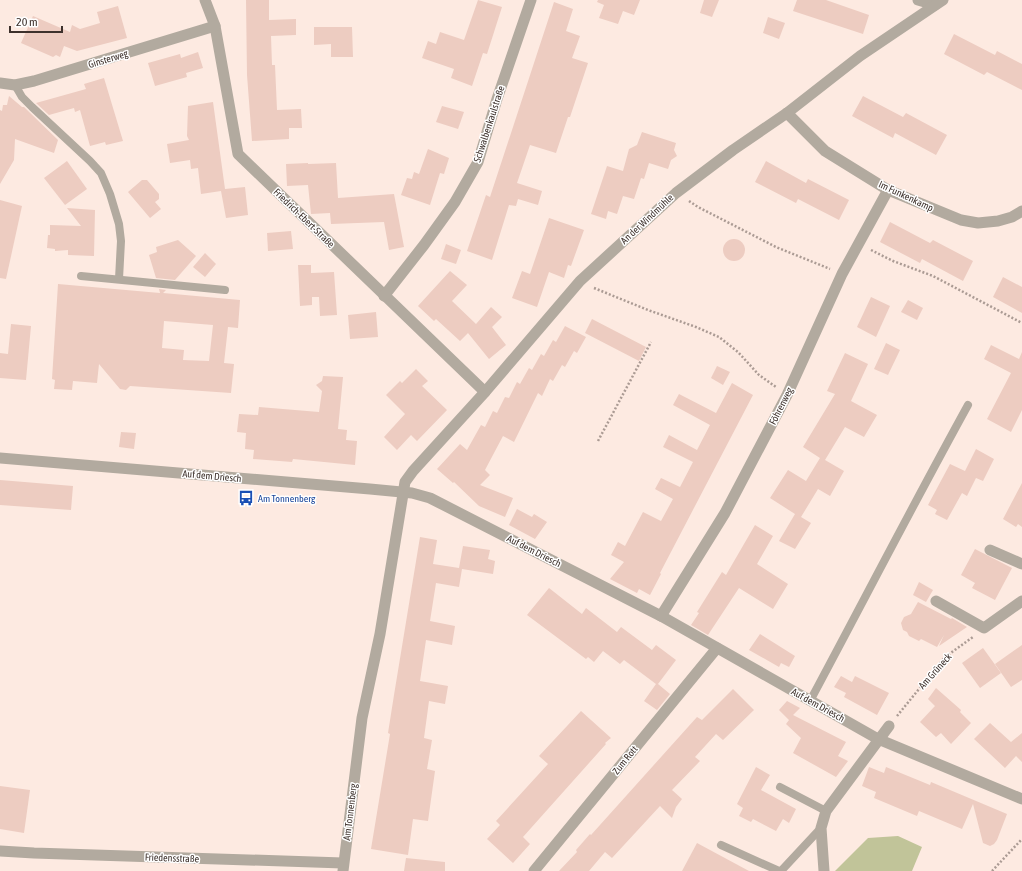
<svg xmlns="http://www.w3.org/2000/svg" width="1022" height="871" font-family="'Asap Condensed',sans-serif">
	<rect width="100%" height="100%" fill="#fdeae1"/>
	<polygon fill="#c1c499" points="898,836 922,847 912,871 835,871 868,838"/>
	<g fill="#edccc1" fill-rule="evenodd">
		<polygon points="246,0 269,0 269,20 296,19 296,35 271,36 272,65 275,65 277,110 301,109 302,128 289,128 289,139 252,141 247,75"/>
		<polygon points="478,0 502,7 487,54 483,53 472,86 451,78 454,69 422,58 428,41 436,44 440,32 464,40"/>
		<polygon points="598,0 640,0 634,15 623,11 618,24 599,18 604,5 597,2"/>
		<polygon points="704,0 719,0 712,17 700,13"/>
		<polygon points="797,0 826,0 869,15 863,34 793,11"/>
		<polygon points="554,2 573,9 566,31 580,36 572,58 588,63 570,117 568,117 556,153 530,145 517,183 542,191 538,205 518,199 516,206 509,205 492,260 467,251 486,195 490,197"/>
		<polygon points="118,6 127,38 77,51 64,46 60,57 56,55 53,57 21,43 33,16 70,32 72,25 80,29 100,23 97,12"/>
		<polygon points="768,17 785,23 779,39 763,33"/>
		<polygon points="314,27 352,27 353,57 331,57 331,44 314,45"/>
		<polygon points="954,34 995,55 997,51 1022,64 1022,90 987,72 984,75 944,54"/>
		<polygon points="198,52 203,68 186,73 187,77 155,86 148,63 180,54 181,58"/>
		<polygon points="104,78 123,141 106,145 105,142 90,146 80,110 75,112 74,108 49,115 36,103 86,89 84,84"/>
		<polygon points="9,96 22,107 24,107 58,140 54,153 15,139 14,160 0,184 0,110 2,111 3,105 7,105"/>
		<polygon points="863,96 903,117 906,113 947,135 936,155 895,133 893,138 852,116"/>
		<polygon points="213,102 225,189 245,187 248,215 226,218 221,191 201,194 198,168 191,169 190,160 170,163 167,144 189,140 187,136 188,106"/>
		<polygon points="442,106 464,112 458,129 436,122"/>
		<polygon points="642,132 676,143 674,150 677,156 671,160 668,169 649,163 644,179 641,178 634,199 623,196 617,214 608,211 606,219 591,214 607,166 623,171 629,149 637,145"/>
		<polygon points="428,149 449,158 444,174 440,173 430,205 401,195 407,178 412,179 414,172 419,174"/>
		<polygon points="67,161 87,189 65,205 44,178"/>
		<polygon points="766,161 806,183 808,179 849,200 839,220 798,199 796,203 755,182"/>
		<polygon points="308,163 308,164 336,163 338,198 394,194 404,247 389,250 384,222 331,224 330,213 311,214 308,185 287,186 286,164"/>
		<polygon points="142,180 147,180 159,194 159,199 155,202 161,209 150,218 128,192"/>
		<polygon points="0,200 22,206 6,279 0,278"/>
		<polygon points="67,208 95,210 94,256 68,255 68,250 55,251 55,249 47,248 48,235 50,235 50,225 81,226"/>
		<polygon points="549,218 584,230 571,266 568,265 564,278 549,272 537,307 512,298 522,271 530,274"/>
		<polygon points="890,222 930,243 933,240 973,261 963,281 922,259 920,263 880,242"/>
		<polygon points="291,231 293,249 268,251 267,233"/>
		<circle cx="734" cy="250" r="11"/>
		<polygon points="178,240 196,256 175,280 156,278 149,255 157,252 156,247"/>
		<polygon points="446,244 461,250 456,264 441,259"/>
		<polygon points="205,253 216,264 205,277 193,267"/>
		<polygon points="298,265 311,265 311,273 334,272 337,315 320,316 319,297 312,297 312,305 300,306"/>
		<polygon points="450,271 467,285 452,301 476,324 491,307 502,317 492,327 506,345 489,359 468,333 471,330 460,341 436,319 434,321 418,306"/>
		<polygon points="1003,277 1022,287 1022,313 993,297"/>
		<path d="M 58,284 L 160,293 L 159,289 L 166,290 L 163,293 L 240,300 L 238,328 L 228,327 L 224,363 L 234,364 L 231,393 L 130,386 L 126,390 L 120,389 L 99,364 L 97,383 L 73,381 L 72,390 L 54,389 L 55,380 L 52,379 ZM 164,321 L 213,325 L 209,361 L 183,360 L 184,350 L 162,348 Z"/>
		<polygon points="871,297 890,306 876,337 857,327"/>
		<polygon points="908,300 923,308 917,320 901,312"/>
		<polygon points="376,312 378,337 350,339 348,315"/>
		<polygon points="592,319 646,347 639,361 585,333"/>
		<polygon points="11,324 31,326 26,380 0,378 0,353 8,354"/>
		<polygon points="565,326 586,337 577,353 574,351 565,367 562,365 553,381 550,379 542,396 538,393 514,442 503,436 485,470 490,475 480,485 513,498 505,517 479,506 454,482 453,483 437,469 460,444 467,450 481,425 485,427 493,411 497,413 505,397 509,398 517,382 520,384 529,368 532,370 541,354 544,356 553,340 556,342"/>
		<polygon points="886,343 900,350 888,375 874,369"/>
		<polygon points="991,345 1019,359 1022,352 1022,410 1011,432 987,419 1011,373 984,359"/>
		<polygon points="845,353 868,364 851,401 877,415 864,437 845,427 825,460 844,471 830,496 818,489 801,517 811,523 795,549 779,541 795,514 770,498 788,470 806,481 820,458 803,447 835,394 827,391"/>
		<polygon points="717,366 730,372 723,385 711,378"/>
		<polygon points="416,369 428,381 422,386 447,410 417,441 411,435 397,450 384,437 405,414 386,395 400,381 402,383"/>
		<polygon points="323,376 343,377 338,429 347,430 346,440 357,441 355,465 293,459 292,462 253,459 254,450 245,449 246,433 237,432 239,414 258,415 259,407 319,412 322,391 316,385 322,381"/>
		<polygon points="732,383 753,395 660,573 661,574 650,595 639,589 637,593 610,579 624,562 611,555 618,542 625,546 643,512 661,521 673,499 655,489 661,478 680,487 693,462 663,447 669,435 697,450 710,425 673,405 679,394 716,413"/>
		<polygon points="121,432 136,433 134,449 119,447"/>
		<polygon points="976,449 994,459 983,481 976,478 967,496 962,493 947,520 935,514 937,510 928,505 950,464 965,471"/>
		<polygon points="0,480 73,486 71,510 0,505"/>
		<polygon points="1022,483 1022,527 1018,524 1016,527 1003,519"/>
		<polygon points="517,509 532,517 534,514 547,522 535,539 509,525"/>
		<polygon points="755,525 773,536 757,564 788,584 773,609 739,588 708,635 691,625 699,613 697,612 722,572 726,575"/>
		<polygon points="420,537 437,540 433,564 459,568 463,546 490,550 488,559 495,561 493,574 462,569 459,587 436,583 430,621 455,626 452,645 426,640 420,681 448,686 445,704 429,701 424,738 432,740 427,769 435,771 428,821 413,819 408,855 371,849 390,734 388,733 394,695"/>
		<polygon points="975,549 1012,568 995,600 972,588 975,583 961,575"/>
		<polygon points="919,582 933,590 926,602 913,595"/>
		<polygon points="549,588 582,614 586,608 617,632 621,627 652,650 656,645 676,660 658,684 670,694 657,710 644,701 656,684 624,660 620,664 603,651 594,662 588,657 586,659 527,615"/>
		<polygon points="918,602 951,619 952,618 967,627 939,646 944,635 937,647 921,639 919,641 909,636 907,632 903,630 901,623 904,617 911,614"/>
		<polygon points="760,634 795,656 789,667 781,663 779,667 749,650"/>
		<polygon points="1022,645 1022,680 1011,687 995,664"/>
		<polygon points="983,648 1001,673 980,688 962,663"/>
		<polygon points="841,676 852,682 855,676 889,693 877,715 844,697 846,693 834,687"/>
		<polygon points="936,688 961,710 960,712 971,723 951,744 941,733 936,737 920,722 935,706 928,699"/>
		<polygon points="733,689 754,710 723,740 716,734 695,757 700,761 672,790 682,799 676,807 672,818 660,806 612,858 605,852 589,871 559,871 577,852 576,850 590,834 591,835 697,717 702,720"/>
		<polygon points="787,701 800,708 793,715 846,742 838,756 848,761 836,777 793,753 801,738 786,724 792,716 789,720 779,710"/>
		<polygon points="581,711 611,738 605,743 606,744 523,837 530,844 513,863 487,839 500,825 496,821 548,764 539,756"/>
		<polygon points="990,723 1011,742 1022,733 1022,762 1016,756 1005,768 974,739"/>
		<polygon points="756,767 770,775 761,790 796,809 789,823 783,819 776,831 753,819 751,822 739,816 743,808 737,804"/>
		<polygon points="869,767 884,773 886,767 930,785 931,782 1007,814 997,840 994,844 990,846 983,843 973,804 962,829 919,811 917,816 874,798 876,792 862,786"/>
		<polygon points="0,786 30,790 24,833 0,829"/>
		<polygon points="697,843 749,871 682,871"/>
		<polygon points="406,858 445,862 445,871 404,871"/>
	</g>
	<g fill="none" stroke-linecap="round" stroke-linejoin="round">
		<g stroke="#ab9b94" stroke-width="2.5" stroke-dasharray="2 2" stroke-linecap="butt">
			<polyline points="689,201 698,207 776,247 830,269"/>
			<polyline points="871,250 893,261 933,276 1022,323"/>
			<polyline points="594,288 648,310 696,327 719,337 738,352 759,375 776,387"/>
			<polyline points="598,441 651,342"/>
			<polyline points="897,716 945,657 973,637"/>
			<polyline points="992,871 1022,839"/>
		</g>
		<g stroke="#b2aa9f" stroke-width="8">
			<polyline points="15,85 22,97 32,107 90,161 101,173 110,194 119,224 121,241 119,279"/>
			<polyline points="81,276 225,290"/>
			<path d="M 810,701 C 863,602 914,503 968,405"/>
			<polyline points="780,787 826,811"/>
			<polyline points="721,845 779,871"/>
			<polyline points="781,871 821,828"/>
		</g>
		<g stroke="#b2aa9f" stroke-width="11">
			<polyline points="205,0 215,26 238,154 485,392"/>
			<polyline points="918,0 935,5"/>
			<polyline points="0,83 15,85 34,81 215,26"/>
			<polyline points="787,113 825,151 888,190 927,206 961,220 978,223 998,221 1012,217 1022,211"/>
			<polyline points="384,296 424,245 455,202 478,162 497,99 531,0"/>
			<polyline points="0,458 370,489 412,493 430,498 661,616 878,739 1022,799"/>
			<polyline points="990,550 1022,564"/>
			<polyline points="936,601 984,628 1022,601"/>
			<polyline points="661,616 725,513 787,395 842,274 888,190"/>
			<polyline points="0,851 34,853 343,863"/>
			<polyline points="343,871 362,718 380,634 405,482 413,471 485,392 580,281 676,193 733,150 787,113 860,56 943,0"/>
			<polyline points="534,871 717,648"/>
			<polyline points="824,871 821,828 826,811 889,726"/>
		</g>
	</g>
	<defs>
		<symbol id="bus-bare" viewBox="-9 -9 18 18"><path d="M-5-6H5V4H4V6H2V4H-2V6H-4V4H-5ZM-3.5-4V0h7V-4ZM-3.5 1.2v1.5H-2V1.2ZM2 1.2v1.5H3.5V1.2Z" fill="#1a4fb4" stroke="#fff" stroke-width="2.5" paint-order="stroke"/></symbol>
	</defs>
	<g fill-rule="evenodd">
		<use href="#bus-bare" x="235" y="487" width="22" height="22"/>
	</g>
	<g text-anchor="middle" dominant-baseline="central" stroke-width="3" stroke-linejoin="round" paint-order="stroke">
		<g font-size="10" fill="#3d312c" stroke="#fff">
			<text transform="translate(108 59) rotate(-17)">Ginsterweg</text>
			<text transform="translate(489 124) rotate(-72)">Schwalbenkaulstraße</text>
			<text transform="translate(906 196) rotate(25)">Im Funkenkamp</text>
			<text transform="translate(304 218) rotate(44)">Friedrich-Ebert-Straße</text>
			<text transform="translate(647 219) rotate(-43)">An der Windmühle</text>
			<text transform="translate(781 406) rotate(-63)">Föhrenweg</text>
			<text transform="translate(212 476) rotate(5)">Auf dem Driesch</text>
			<text transform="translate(534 551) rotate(27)">Auf dem Driesch</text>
			<text transform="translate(935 671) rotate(-48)">Am Grüneck</text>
			<text transform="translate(818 705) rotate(29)">Auf dem Driesch</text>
			<text transform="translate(625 760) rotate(-51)">Zum Rott</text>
			<text transform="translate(350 812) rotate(-83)">Am Tonnenberg</text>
			<text transform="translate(172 858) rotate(2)">Friedensstraße</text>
		</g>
		<g font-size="10" fill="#164399" stroke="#fff" text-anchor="start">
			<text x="258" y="498">Am Tonnenberg</text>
		</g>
	</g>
	<path d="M10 26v6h52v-6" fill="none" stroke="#3d312c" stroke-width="2"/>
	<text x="16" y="26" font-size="12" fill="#3d312c" stroke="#ffffff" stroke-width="3" paint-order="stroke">20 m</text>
</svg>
